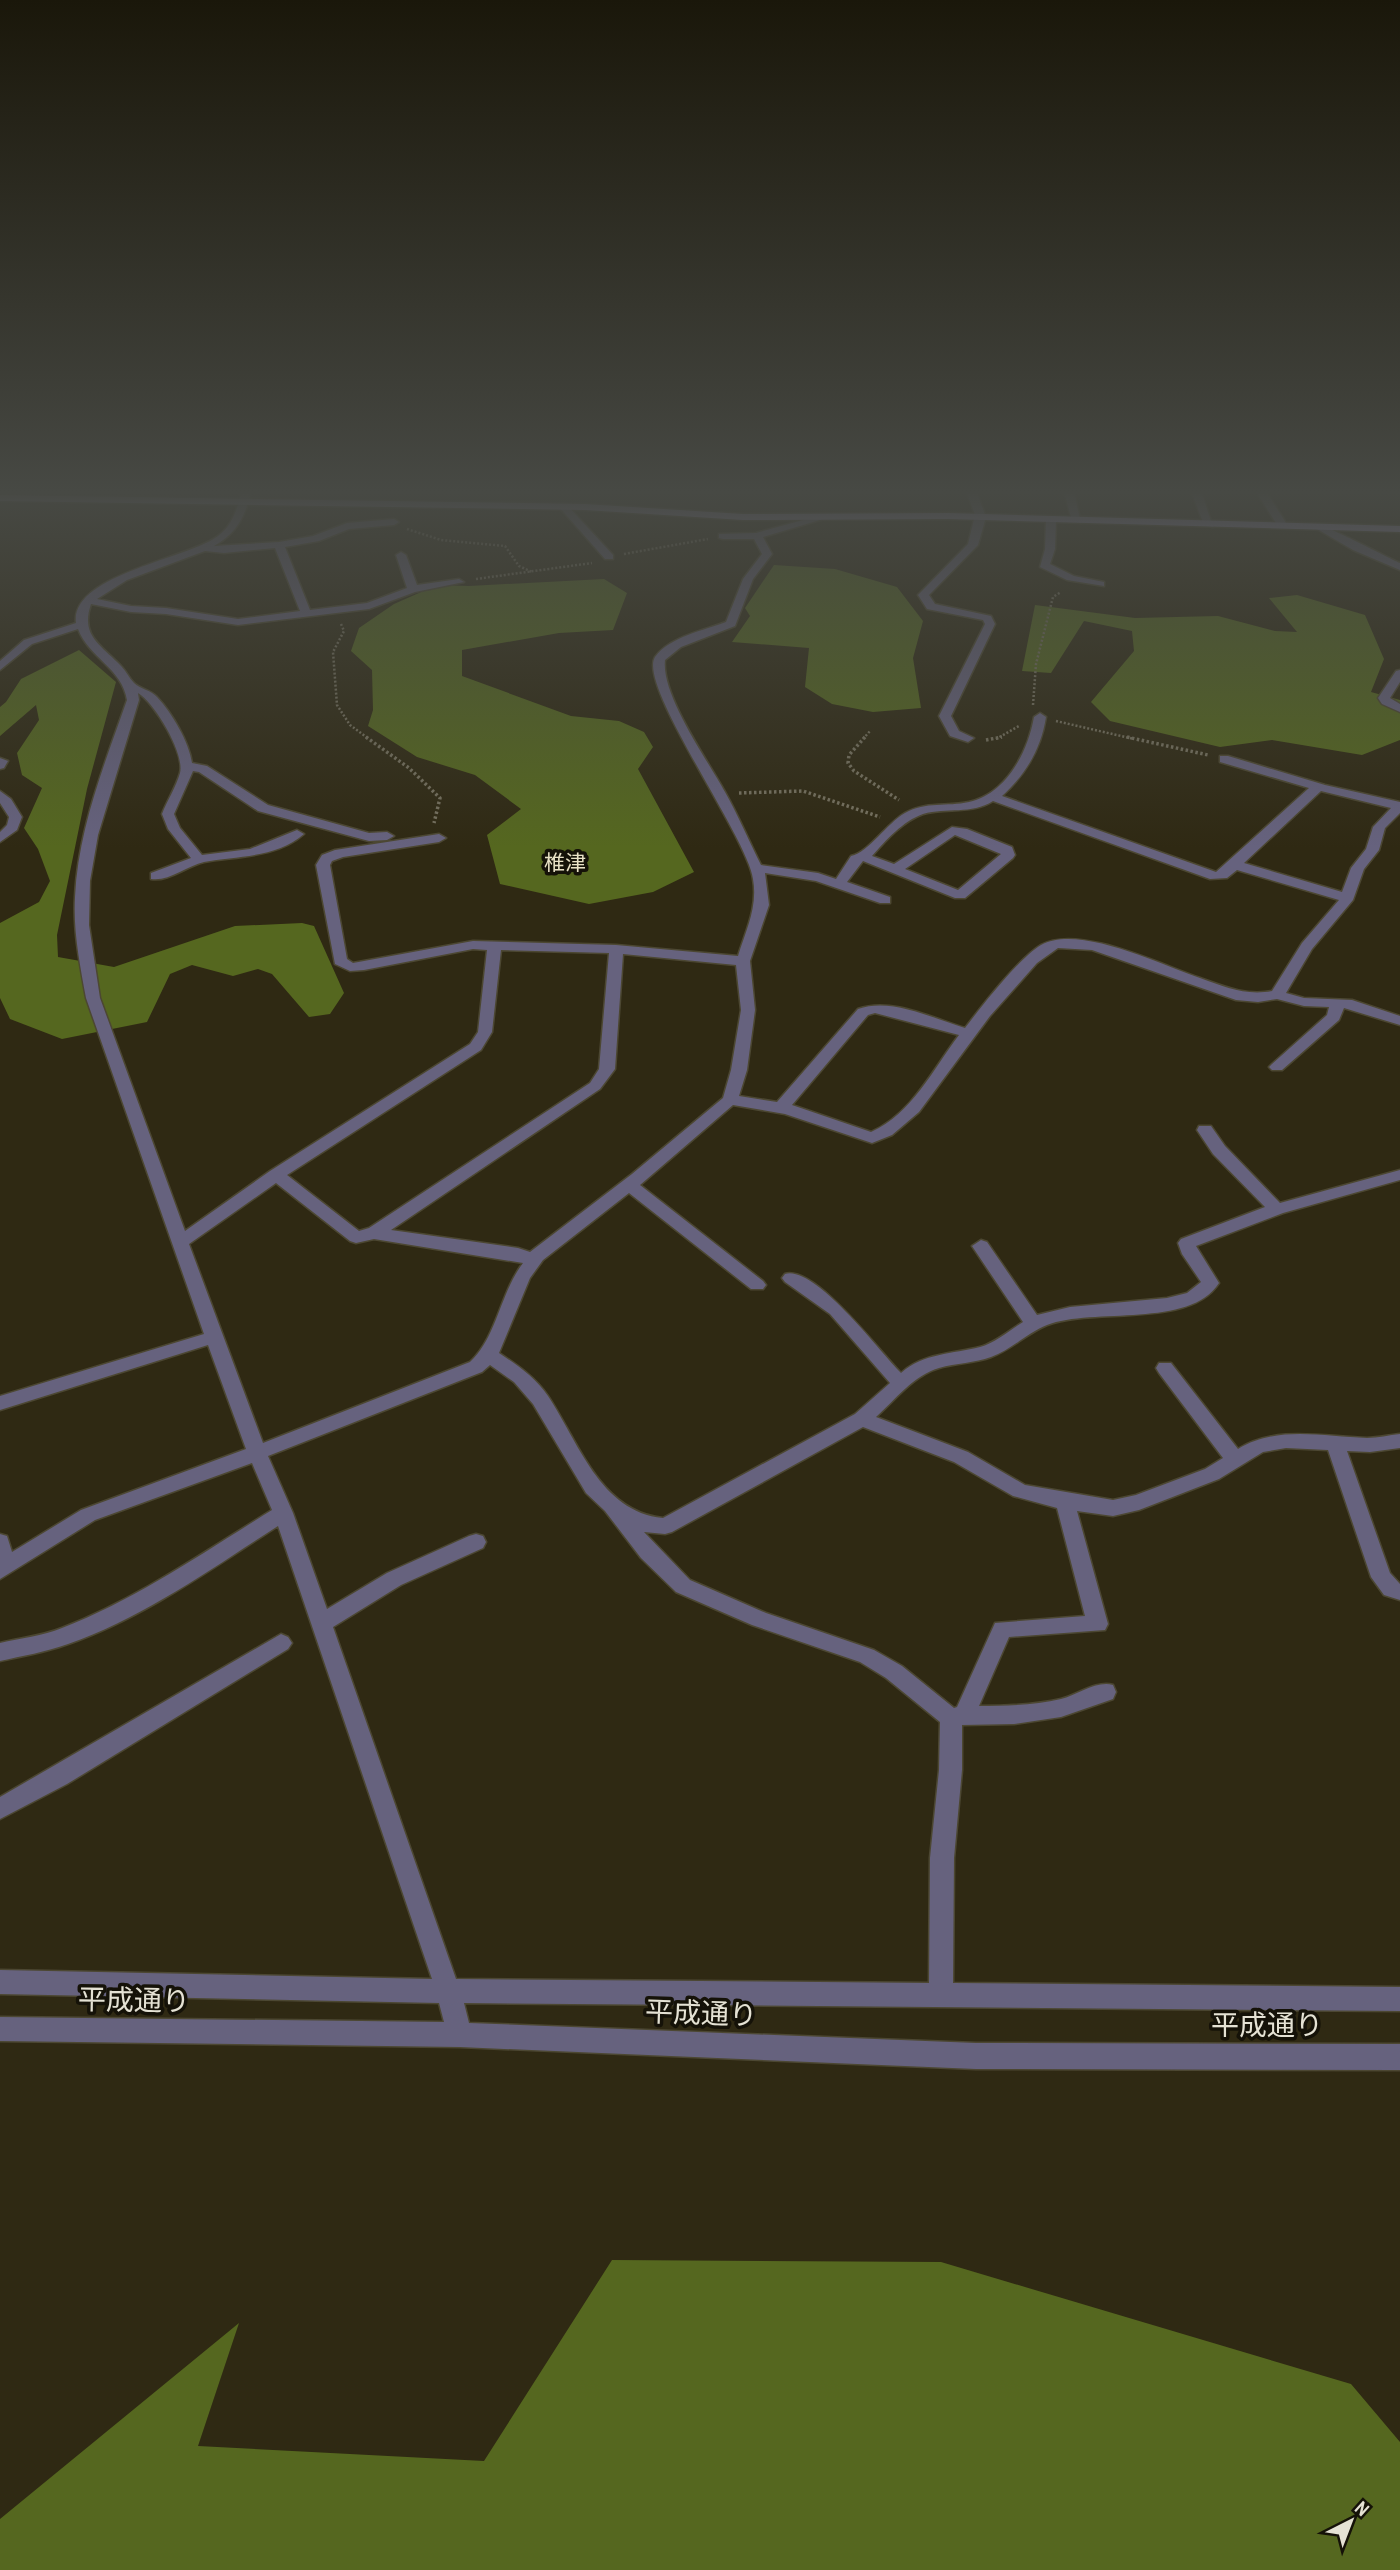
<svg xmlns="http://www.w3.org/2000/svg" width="1400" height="2570" font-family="'Archivo Narrow','Noto Sans JP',sans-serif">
	<rect width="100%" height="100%" fill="#2f2913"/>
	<g fill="#55671f">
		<polygon points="774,565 835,569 897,587 923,621 913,658 921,708 873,712 832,704 805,687 809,648 732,642 750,616 745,608"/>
		<polygon points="604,579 627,593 613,630 559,633 462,650 462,676 571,716 619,721 644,732 653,747 638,769 694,872 653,892 589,904 500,884 487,835 521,809 475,775 417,757 368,726 373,710 372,670 351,651 359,628 394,604 437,585 469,586"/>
		<polygon points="1297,595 1365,615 1384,659 1371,692 1400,700 1400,740 1362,755 1272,740 1220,747 1110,721 1091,702 1134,651 1132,631 1084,621 1051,673 1022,671 1035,605 1135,618 1218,616 1275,631 1297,632 1269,598"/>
		<polygon points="79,650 116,682 87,789 57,935 58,957 114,967 235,926 302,923 314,926 344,993 330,1014 309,1017 272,974 258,969 233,976 192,965 170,974 147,1022 62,1039 10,1019 0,998 0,923 39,902 50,881 38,849 24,828 42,788 22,775 17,753 39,720 36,705 0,736 0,707 6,702 21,679"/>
		<polygon points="612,2260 941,2262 1351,2384 1400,2442 1400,2570 0,2570 0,2519 239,2323 198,2446 484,2461"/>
	</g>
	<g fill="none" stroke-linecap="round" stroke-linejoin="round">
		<defs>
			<g id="minor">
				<path d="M 242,488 L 252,488 C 246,514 238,533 214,546 L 279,542 L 313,536 L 347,523 L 394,519 L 399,522 L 394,525 L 349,529 L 319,541 L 285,547 L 310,610 L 367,603 L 407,588 L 396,555 L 401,552 L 406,555 L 417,585 L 459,579 L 464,582 L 415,592 L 369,609 L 238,625 L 166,614 L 131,612 L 91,604 C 80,636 101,645 121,666 C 126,671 129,678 134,683 C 140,689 151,690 157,697 C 172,713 189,742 192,763 L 207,766 L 268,805 L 369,833 L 387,832 L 394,836 L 387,840 L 369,841 L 258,811 L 199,772 L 193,771 L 174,814 L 180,828 L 202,855 L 250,849 L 297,830 L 304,834 C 277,858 236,856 204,862 C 187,866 168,882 151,879 L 151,873 L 191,858 L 168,829 L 162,814 C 167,801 176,787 180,773 C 185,754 155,703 138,693 L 139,700 L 98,835 L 90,881 L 89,925 L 100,998 L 185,1231 L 270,1171 L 470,1044 L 478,1032 L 487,950 L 473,949 L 364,970 L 350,971 L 335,964 L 316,865 L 322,855 L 335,850 L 439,834 L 446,838 L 439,842 L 343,857 L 332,861 L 330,865 L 347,959 L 353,963 L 473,941 L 616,945 L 738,956 C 746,930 758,907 753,879 C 748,838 637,685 655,657 C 669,637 705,630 726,622 L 743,579 L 762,554 L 754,539 L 723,539 L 719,538 L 719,534 L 756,533 L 825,514 L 830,517 L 763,537 L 772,554 L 753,579 L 735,626 L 681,647 L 665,660 C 661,695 708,761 725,792 C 738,815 749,841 761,865 L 818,873 L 836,879 L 851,856 C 869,852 887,823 905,813 C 926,801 947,807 969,802 C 1006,794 1028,752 1034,717 L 1040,713 L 1046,717 C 1041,749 1026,774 1002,796 L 1216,872 L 1309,788 L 1220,762 L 1220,756 L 1228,756 L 1325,785 L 1400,802 L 1400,813 L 1385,828 L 1379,850 L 1364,869 L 1353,900 L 1312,949 L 1286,993 L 1304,998 L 1352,1000 L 1400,1016 L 1400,1025 L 1344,1008 L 1339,1020 L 1282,1070 L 1272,1070 L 1269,1067 L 1272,1064 L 1327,1015 L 1329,1007 L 1304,1006 L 1277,999 L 1258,1002 L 1236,1000 L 1092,950 L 1058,948 L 1037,963 L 990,1016 L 919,1112 L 892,1135 L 872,1143 L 785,1114 L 733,1105 L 640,1185 L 763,1281 L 766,1285 L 763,1289 L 751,1289 L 629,1193 L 543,1260 L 530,1278 L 499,1353 C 517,1365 535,1377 548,1396 C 578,1441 600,1512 663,1518 L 855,1414 L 890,1383 L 830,1314 L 785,1282 L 782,1278 L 785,1274 C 815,1265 880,1352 901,1373 C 923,1353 953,1354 980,1347 C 995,1343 1010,1330 1023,1322 L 972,1246 L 981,1240 L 987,1242 L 1037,1315 L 1070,1307 L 1167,1298 L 1187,1293 L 1201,1282 L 1182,1254 L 1178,1243 L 1181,1239 L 1265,1207 L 1213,1154 L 1197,1130 L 1199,1126 L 1211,1126 L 1225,1146 L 1280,1203 L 1400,1170 L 1400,1180 L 1283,1213 L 1196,1246 L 1219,1283 C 1190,1329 1093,1307 1047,1325 C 1027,1333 1011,1350 991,1357 C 975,1363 956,1363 939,1368 C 914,1375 895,1400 876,1417 L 968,1452 L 1025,1485 L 1113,1500 L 1136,1495 L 1205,1469 L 1223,1458 L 1159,1373 L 1156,1368 L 1159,1363 L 1171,1363 L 1238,1449 C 1277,1425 1324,1437 1367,1438 C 1378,1438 1389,1435 1400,1434 L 1400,1448 L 1370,1452 L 1347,1451 L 1390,1573 L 1400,1584 L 1400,1600 L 1384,1595 L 1371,1577 L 1328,1450 L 1286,1448 L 1263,1452 L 1219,1479 L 1139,1510 L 1113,1516 L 1077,1511 L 1108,1624 L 1105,1630 L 1009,1637 L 979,1706 C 1006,1706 1035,1705 1061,1699 C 1077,1695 1097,1680 1113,1685 L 1116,1692 L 1113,1699 L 1061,1717 L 1014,1724 L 962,1725 L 962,1770 L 954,1858 L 953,1983 L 1400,1987 L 1400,2011 L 464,2003 L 469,2023 L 976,2043 L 1400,2044 L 1400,2070 L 976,2069 L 460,2047 L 0,2041 L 0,2017 L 444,2022 L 439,2003 L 0,1994 L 0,1970 L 432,1979 L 278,1526 C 211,1569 143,1618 68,1644 C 46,1652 22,1656 0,1661 L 0,1643 C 20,1638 43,1636 62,1628 C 137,1599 204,1552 272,1510 L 252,1463 L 95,1520 L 0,1579 L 0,1534 L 7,1536 L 12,1552 L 81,1510 L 246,1449 L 208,1345 L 0,1410 L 0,1396 L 204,1334 L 86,998 C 80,965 73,931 75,897 C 78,829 105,763 127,700 C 122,668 89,658 78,629 L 32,644 L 0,670 L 0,661 L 24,640 L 76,623 C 70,575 187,559 218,536 C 234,524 238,506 242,488 ZM 275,548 L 300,611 L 238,619 L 166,608 L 131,606 L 97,599 L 127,580 L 205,551 L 224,553 ZM 1321,791 L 1391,808 L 1373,827 L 1366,849 L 1351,868 L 1342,892 L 1244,863 ZM 993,801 L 1210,879 L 1227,878 L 1237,870 L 1339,900 L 1302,943 L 1272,991 C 1246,996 1225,987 1200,978 C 1161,965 1079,924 1041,945 C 1018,959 982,1006 965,1028 C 932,1018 891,997 858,1009 L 777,1102 L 739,1096 L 747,1070 L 755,1010 L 750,961 L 769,905 L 765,873 L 816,881 L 880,903 L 890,903 L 890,897 L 847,882 L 863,861 L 955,898 L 965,898 L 1013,858 L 1015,855 L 1012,847 L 967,829 L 952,827 L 894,864 L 872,856 C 886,840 903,821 923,814 C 947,807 971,815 993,801 ZM 955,835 L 1001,854 L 958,890 L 905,869 ZM 501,950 L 609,953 L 599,1069 L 590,1083 L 369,1228 L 359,1231 L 287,1175 L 481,1050 L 492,1032 ZM 623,954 L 736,965 L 741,1010 L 731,1070 L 723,1098 L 632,1174 L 530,1252 L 518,1248 L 391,1230 L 600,1089 L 615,1069 ZM 875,1013 L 959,1035 C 933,1069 912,1114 871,1132 L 792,1105 L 868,1015 ZM 276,1183 L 350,1241 L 356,1243 L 374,1239 L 523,1263 C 500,1293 497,1337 470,1362 L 263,1443 L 189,1244 ZM 490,1365 L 514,1382 L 533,1404 L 586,1493 L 605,1511 L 641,1558 L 676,1592 L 752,1625 L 860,1662 L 886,1678 L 940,1722 L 939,1770 L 930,1858 L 929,1983 L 456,1979 L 333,1627 L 401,1585 L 483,1548 L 486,1542 L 483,1536 L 476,1534 L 469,1536 L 387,1573 L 327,1609 L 293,1513 L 268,1456 L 482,1372 ZM 863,1427 L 954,1462 L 1013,1496 L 1057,1508 L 1085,1616 L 995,1623 L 957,1707 L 954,1708 L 902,1666 L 874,1650 L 766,1613 L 690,1580 L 644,1532 L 665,1534 L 672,1532 Z"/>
				<polygon points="965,488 975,488 986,517 978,545 929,595 935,604 991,616 995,624 951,716 959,731 974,738 968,742 950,736 939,716 985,624 983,620 927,609 918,595 968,544 975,515"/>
				<polygon points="1063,488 1073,488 1081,523 1072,521"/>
				<polygon points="1190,488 1200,488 1213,527 1204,525"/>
				<polygon points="1254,488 1264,488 1288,526 1287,528 1279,528"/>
				<polygon points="560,504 566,504 613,555 613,559 605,559 560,508"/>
				<polygon points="1051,517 1056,520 1055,549 1050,564 1074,576 1104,582 1104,586 1067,580 1040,567 1045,549 1046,520"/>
				<path d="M 1317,525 C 1325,524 1386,557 1400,563 L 1400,570 L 1353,550 L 1317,529 Z"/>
				<polygon points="1400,670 1400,682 1390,698 1400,704 1400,712 1382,704 1378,698 1396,671"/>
				<polygon points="0,758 8,761 4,768 0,769"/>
				<polygon points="0,791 11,799 22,817 17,830 0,842 0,832 7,825 9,817 0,803"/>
				<polygon points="281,1634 288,1637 292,1643 288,1649 67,1784 0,1819 0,1797"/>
			</g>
			<polygon id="major" points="0,495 585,504 743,514 948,513 1400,526 1400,532 948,519 743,520 585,510 0,501"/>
		</defs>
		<use href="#minor" stroke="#4c4732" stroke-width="3"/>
		<use href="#major" stroke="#4c4732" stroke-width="3"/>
		<g stroke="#76715f" stroke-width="2.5" stroke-dasharray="2 2" stroke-linecap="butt">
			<polyline points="407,529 441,540 505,546 519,566 532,572"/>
			<polyline points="624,554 708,539"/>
			<polyline points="476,579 592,563"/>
			<polyline points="341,624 344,631 333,652 337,705 350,725 369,739"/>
			<polyline points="1033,705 1036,664 1053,597 1061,592"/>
			<polyline points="1056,721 1134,739"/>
			<polyline points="863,739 870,731"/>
			<polyline points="996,739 1019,726"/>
		</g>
		<g stroke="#76715f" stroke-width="3.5" stroke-dasharray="2.5 2.5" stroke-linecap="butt">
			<polyline points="366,737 409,768 440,798 434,823"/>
			<polyline points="865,737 849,755 848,763 854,771 899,800"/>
			<polyline points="1127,737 1208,755"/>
			<polyline points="986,740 1002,737"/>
			<polyline points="739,793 803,791 880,817"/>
		</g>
		<use href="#minor" fill="#66627e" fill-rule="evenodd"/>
		<use href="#major" fill="#a399d3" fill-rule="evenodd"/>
	</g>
	<linearGradient id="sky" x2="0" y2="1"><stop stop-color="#1a170a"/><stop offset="0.58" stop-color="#474944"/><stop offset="1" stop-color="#474944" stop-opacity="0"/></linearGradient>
	<rect width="1400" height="848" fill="url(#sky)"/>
	<g text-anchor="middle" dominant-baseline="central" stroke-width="7" stroke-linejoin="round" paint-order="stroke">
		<g font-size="21" fill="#e9e2c6" stroke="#151208">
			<text x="565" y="862">椎津</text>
		</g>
		<g font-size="28" fill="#e5e2d4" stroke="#151208">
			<text transform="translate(134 2000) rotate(1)">平成通り</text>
			<text transform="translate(701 2013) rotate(2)">平成通り</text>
			<text x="1267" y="2025">平成通り</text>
		</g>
	</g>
	<g transform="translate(1351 2521) rotate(42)" stroke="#151208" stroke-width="5" paint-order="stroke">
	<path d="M0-5L12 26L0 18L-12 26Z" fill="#e5e2d4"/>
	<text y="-10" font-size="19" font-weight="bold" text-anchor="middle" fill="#e5e2d4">N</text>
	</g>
</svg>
